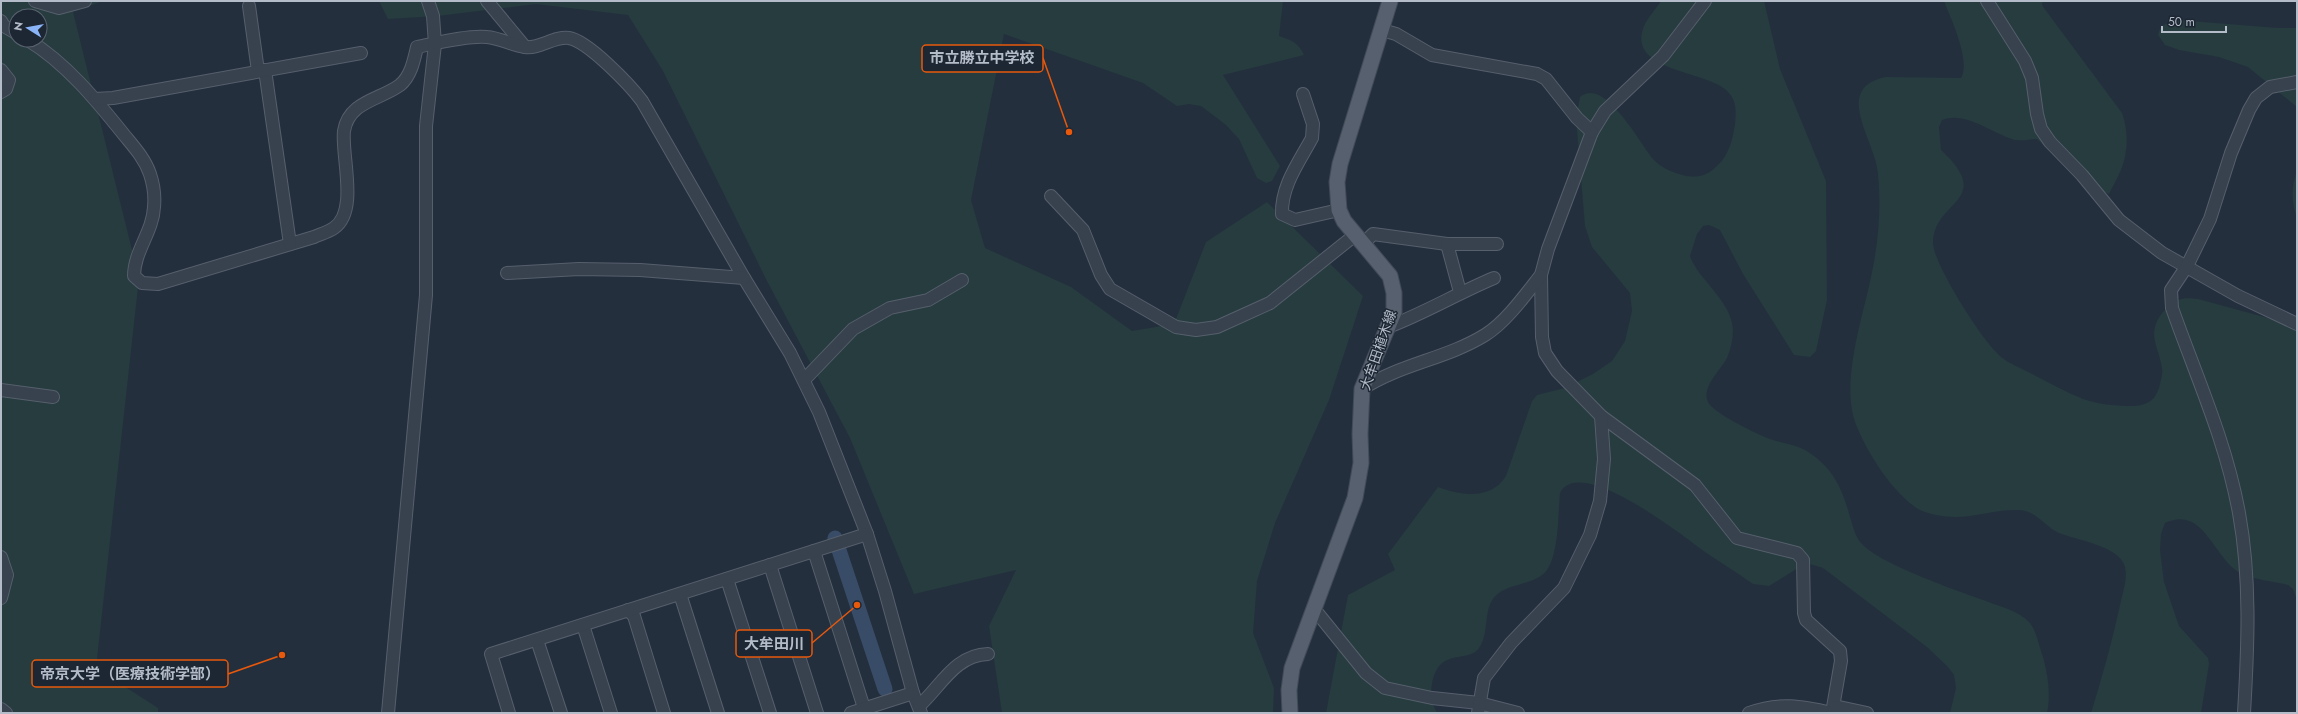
<svg xmlns="http://www.w3.org/2000/svg" width="2298" height="714" font-family="Jost,'Noto Sans JP',sans-serif">
	<rect width="100%" height="100%" fill="#242f3e"/>
	<g fill="#263c3f" fill-rule="evenodd">
		<path d="M 1,1 L 103,1 L 73,12 L 139,278 L 96,668 L 158,708 L 158,713 L 1,713 ZM 16,16 L 40,16 L 40,40 L 16,40 Z"/>
		<path d="M 379,1 L 1283,1 L 1279,36 C 1291,40 1299,43 1304,55 L 1223,75 L 1280,166 L 1272,181 L 1266,183 L 1257,178 L 1239,139 L 1226,125 L 1201,106 L 1189,104 L 1177,106 L 1143,83 L 1004,34 L 971,200 L 985,248 L 1071,287 L 1132,331 L 1174,324 L 1206,242 L 1267,202 L 1363,296 L 1329,400 L 1275,523 L 1257,581 L 1253,633 L 1274,688 L 1273,713 L 1002,713 L 989,626 L 1016,570 L 914,594 L 850,438 L 767,281 L 663,71 L 628,15 L 536,4 L 437,16 L 388,19 Z"/>
		<path d="M 1661,1 L 1764,1 L 1780,69 L 1826,181 L 1827,300 L 1816,351 L 1810,357 L 1794,355 L 1743,274 L 1720,230 L 1709,225 L 1703,226 L 1697,234 L 1690,256 L 1692,261 C 1703,283 1731,302 1733,329 C 1733,338 1731,349 1727,358 C 1721,370 1701,387 1708,402 C 1713,413 1757,434 1770,439 C 1781,443 1795,444 1805,450 C 1832,466 1842,487 1850,517 C 1853,526 1855,537 1862,544 C 1880,564 1958,591 1986,601 C 2001,607 2018,610 2030,623 C 2037,632 2039,646 2043,657 C 2048,676 2051,694 2047,713 L 1950,713 L 1956,688 L 1954,675 L 1948,667 L 1927,647 L 1823,568 L 1806,563 L 1769,586 L 1753,584 C 1738,573 1721,563 1705,552 C 1683,536 1580,454 1560,493 C 1558,514 1559,553 1547,570 C 1537,584 1513,583 1499,593 C 1481,605 1491,632 1479,648 C 1468,664 1439,646 1432,684 C 1430,694 1432,704 1437,713 L 1326,713 L 1348,595 L 1395,570 L 1388,554 L 1438,487 C 1462,496 1491,500 1506,476 L 1532,401 L 1537,395 L 1565,388 L 1593,374 L 1612,361 L 1625,341 L 1632,311 L 1630,293 L 1592,247 L 1585,226 L 1576,118 L 1580,97 C 1605,76 1641,146 1654,160 C 1663,169 1674,173 1686,176 C 1700,178 1708,175 1718,165 C 1729,155 1733,138 1735,124 C 1736,113 1737,102 1729,93 C 1711,70 1625,73 1644,26 C 1648,17 1656,9 1661,1 Z"/>
		<path d="M 1944,1 L 2043,1 L 2042,5 L 2047,12 L 2122,113 C 2129,131 2128,155 2120,172 C 2117,180 2112,187 2109,194 L 2084,183 L 2037,139 C 2030,139 2019,142 2012,139 C 1990,132 1965,111 1942,120 L 1939,127 L 1941,150 C 1996,201 1934,200 1933,242 C 1932,262 1981,338 1997,353 C 2003,360 2012,364 2020,368 C 2041,378 2061,390 2083,399 C 2098,404 2114,406 2130,406 C 2147,406 2156,401 2160,384 C 2161,379 2163,373 2162,369 C 2161,357 2154,345 2154,333 C 2155,322 2160,314 2168,307 C 2179,298 2184,297 2198,299 L 2297,326 L 2297,600 L 2293,589 L 2288,585 C 2273,581 2254,580 2240,573 C 2213,558 2204,505 2165,523 L 2161,534 L 2160,550 L 2164,582 L 2179,626 L 2208,658 L 2209,664 L 2201,713 L 2091,713 C 2102,677 2112,642 2120,605 C 2122,595 2128,579 2125,567 C 2120,546 2076,540 2059,533 C 2044,526 2037,511 2019,510 C 1997,509 1977,517 1955,517 C 1944,517 1927,514 1918,509 C 1893,493 1868,454 1857,427 C 1838,384 1865,312 1873,267 C 1879,236 1881,205 1878,174 C 1876,141 1831,88 1886,77 L 1961,78 C 1971,61 1951,19 1944,1 Z"/>
		<path d="M 2177,20 L 2278,28 L 2297,28 L 2297,107 L 2248,67 L 2219,57 L 2179,50 L 2165,45 L 2158,35 C 2160,24 2168,22 2177,20 Z"/>
		<path d="M 2297,171 L 2297,218 C 2291,201 2291,188 2297,171 Z"/>
	</g>
	<g fill="none" stroke-linecap="round" stroke-linejoin="round">
		<polyline stroke="#394c67" stroke-width="15" points="835,538 885,689"/>
		<defs>
			<g id="minor">
				<polyline points="35,1 59,8 85,1"/>
				<polyline points="487,1 525,47"/>
				<polyline points="1705,1 1663,56 1605,111 1592,132 1548,249 1541,275 1542,337 1545,353 1557,371 1601,416 1695,485 1737,538 1797,553 1803,560 1804,613 1806,620 1840,651 1841,661 1832,713"/>
				<polyline points="1987,1 2025,61 2032,78 2037,114 2041,129 2050,142 2082,175 2119,220 2162,253 2238,296 2297,324"/>
				<polyline points="249,6 258,71"/>
				<polyline points="1,21 4,26 16,33"/>
				<polyline points="1382,30 1396,34 1432,55 1537,74 1546,79 1577,118 1592,132"/>
				<path d="M 28,40 C 66,63 97,101 125,136 C 134,147 145,159 150,174 C 153,183 155,197 154,207 C 153,232 134,251 134,276 L 142,283 L 158,284 L 314,237 C 321,234 328,232 334,228 C 359,211 341,155 344,131 C 349,101 380,100 400,85 C 411,76 414,60 417,47 C 437,43 468,35 487,37 C 500,38 511,45 525,47 C 540,49 554,36 569,38 C 588,41 630,85 642,101 L 744,278 L 790,353 L 819,412 L 867,534 L 885,591 L 913,693 L 921,713"/>
				<polyline points="1,70 9,80 6,89 1,92"/>
				<polyline points="265,70 290,244"/>
				<path d="M 1303,94 L 1313,124 L 1312,138 C 1299,162 1281,186 1282,214 L 1295,220 L 1339,210"/>
				<polyline points="95,99 113,98 361,53"/>
				<polyline points="1051,196 1083,230 1101,275 1110,289 1176,327 1196,330 1217,327 1270,303 1355,235"/>
				<polyline points="1364,243 1373,234 1447,244 1497,244"/>
				<polyline points="1447,244 1460,292"/>
				<polyline points="507,273 579,269 640,270 744,278"/>
				<path d="M 1388,327 C 1425,313 1458,293 1494,278"/>
				<polyline points="804,380 853,329 890,308 928,300 962,280"/>
				<path d="M 1362,389 C 1400,364 1446,359 1485,335 C 1506,322 1526,294 1541,275"/>
				<polyline points="1,390 53,397"/>
				<polyline points="814,551 864,708"/>
				<polyline points="1,557 7,575 1,598"/>
				<polyline points="770,565 817,713"/>
				<polyline points="727,579 770,713"/>
				<polyline points="680,594 718,713"/>
				<polyline points="628,610 634,616 664,713"/>
				<polyline points="1315,610 1366,673 1385,688 1432,698 1479,703 1518,713"/>
				<polyline points="583,625 611,713"/>
				<polyline points="537,640 561,713"/>
				<path d="M 919,706 C 941,686 955,655 988,654"/>
				<polyline points="1,709 6,713"/>
				<polyline points="388,713 426,295 426,126 435,44 433,16 428,1"/>
				<polyline points="509,713 491,654 867,534"/>
				<polyline points="851,713 913,693"/>
				<polyline points="1478,713 1484,678 1511,643 1564,588 1590,535 1600,501 1604,459 1601,416"/>
				<path d="M 1749,713 C 1780,702 1801,706 1832,713"/>
				<polyline points="1832,713 1839,707 1867,713"/>
				<path d="M 2244,713 C 2248,646 2251,579 2239,513 C 2226,441 2196,376 2172,308 L 2171,290 L 2187,266 L 2210,219 L 2231,153 L 2249,110 L 2256,98 L 2270,87 L 2297,82"/>
			</g>
			<polyline id="major" points="1290,713 1289,690 1292,668 1355,498 1361,463 1360,434 1362,389 1394,312 1394,293 1390,276 1344,221 1339,210 1337,182 1340,164 1390,1"/>
		</defs>
		<use href="#minor" stroke="#565f6c" stroke-width="14"/>
		<use href="#major" stroke="#414a57" stroke-width="17"/>
		<use href="#minor" stroke="#38414e" stroke-width="12"/>
		<use href="#major" stroke="#56606e" stroke-width="15"/>
	</g>
	<g text-anchor="middle" dominant-baseline="central" stroke-width="3" stroke-linejoin="round" paint-order="stroke">
		<g font-size="14" fill="#b4bcc9" stroke="#1d2633">
			<text transform="translate(1378 350) rotate(-71)">大牟田植木線</text>
		</g>
	</g>
	<path fill="none" stroke="#e8590c" stroke-width="1.5" d="M1069 132L1043 58M857 605L812 643M282 655L228 674"/>
	<g fill="#e8590c" stroke="#1d2633" stroke-width="1.5">
		<circle cx="1069" cy="132" r="4"/>
		<circle cx="857" cy="605" r="4"/>
		<circle cx="282" cy="655" r="4"/>
	</g>
	<g fill="#1d2633" stroke="#e8590c" stroke-width="1.5">
		<rect x="922" y="45" width="121" height="27" rx="4"/>
		<rect x="736" y="630" width="76" height="27" rx="4"/>
		<rect x="32" y="660" width="196" height="27" rx="4"/>
	</g>
	<g font-size="15" text-anchor="middle" font-weight="bold" fill="#b4bcc9">
		<text x="982" y="63">市立勝立中学校</text>
		<text x="774" y="649">大牟田川</text>
		<text x="130" y="679">帝京大学（医療技術学部）</text>
	</g>
	<rect width="2298" height="714" fill="none" stroke="#b4bcc9" stroke-width="4"/>
	<g transform="translate(28 28) rotate(281)"><circle r="19" fill="#1d2633" stroke="#59626f"/>
	<path d="M0-3L7 15L0 10L-7 15Z" fill="#8ab4f8"/>
	<text y="-6" font-size="11" font-weight="bold" text-anchor="middle" fill="#b4bcc9">N</text>
	</g>
	<path d="M2162 26v6h64v-6" fill="none" stroke="#b4bcc9" stroke-width="2"/>
	<text x="2168" y="26" font-size="12" fill="#b4bcc9" stroke="#1d2633" stroke-width="3" paint-order="stroke">50 m</text>
</svg>
